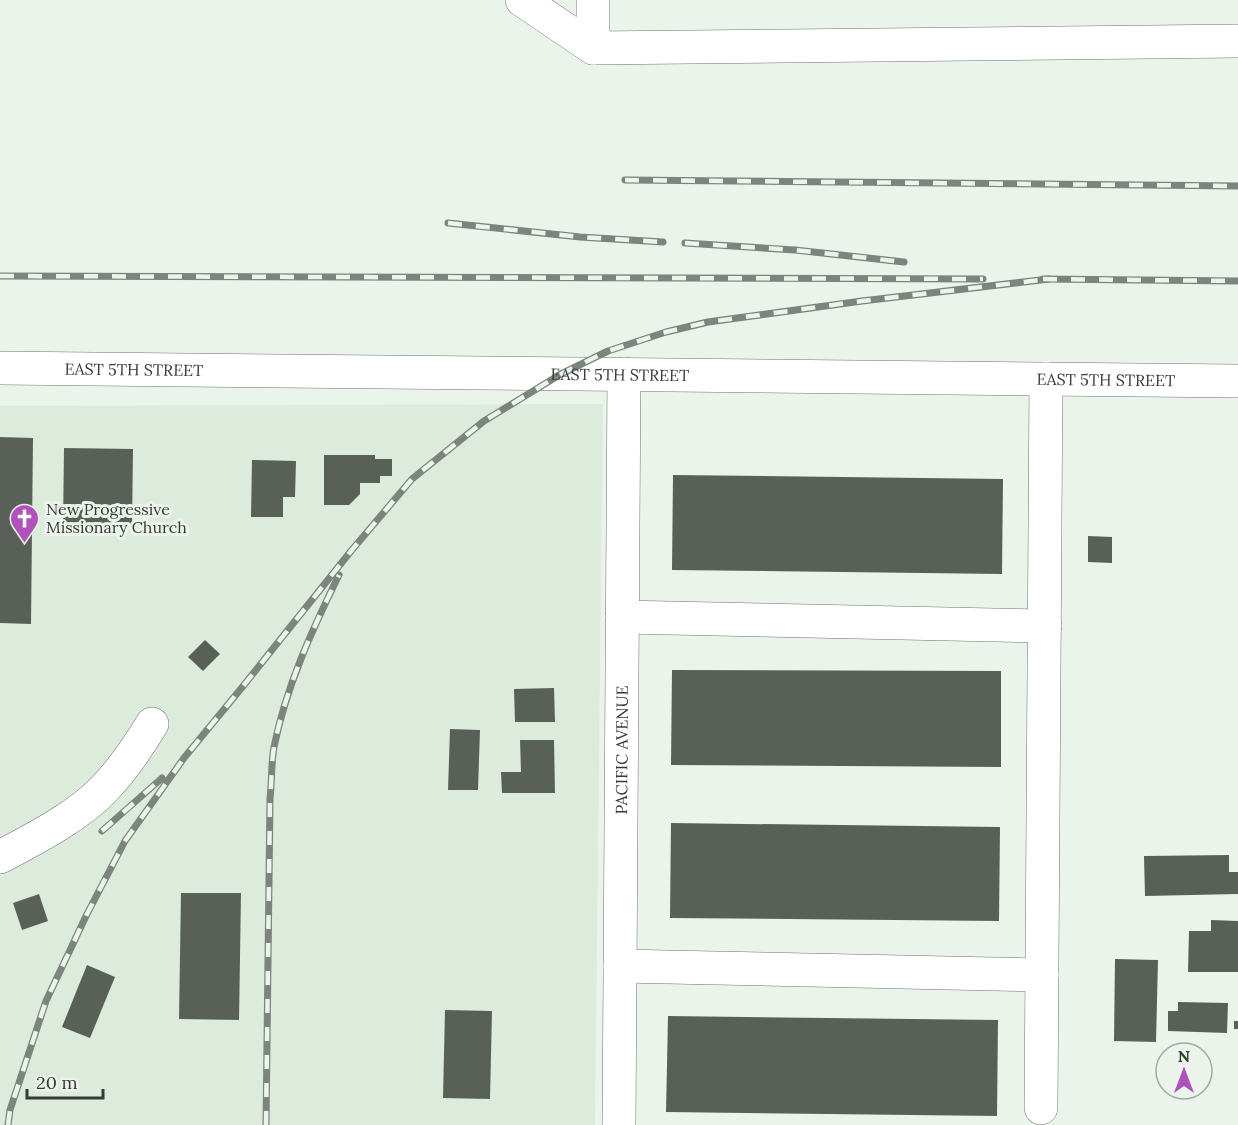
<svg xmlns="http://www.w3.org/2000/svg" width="1238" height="1125" font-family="Lora,serif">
	<rect width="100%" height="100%" fill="#ebf4eb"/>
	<polygon fill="#ddebdc" points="603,404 595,1125 0,1125 0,406"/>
	<g fill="#596058">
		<polygon points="0,437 33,438 31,624 0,623"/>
		<polygon points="64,448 133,449 132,526 63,526"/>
		<polygon points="324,455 375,455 375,459 392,459 392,476 380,476 380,483 360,483 360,494 349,505 324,505"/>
		<polygon points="252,460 296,461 295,497 283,497 283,517 251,517"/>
		<polygon points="673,475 1003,479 1002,574 672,570"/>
		<polygon points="1088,536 1112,537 1112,563 1088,562"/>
		<polygon points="205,640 220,654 203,671 188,657"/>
		<polygon points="672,670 1001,671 1001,767 671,765"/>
		<polygon points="554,688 555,722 515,722 514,689"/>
		<polygon points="450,729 480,730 478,790 448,790"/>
		<polygon points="520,740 554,740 555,793 502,793 501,772 521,772"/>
		<polygon points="671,823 1000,827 999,921 670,918"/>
		<polygon points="1229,855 1229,872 1238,872 1238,894 1145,896 1144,856"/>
		<polygon points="181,893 241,893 239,1020 179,1019"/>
		<polygon points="39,894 48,921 22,930 13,903"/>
		<polygon points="1211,920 1238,921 1238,972 1188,972 1189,931 1211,931"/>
		<polygon points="1115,959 1158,960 1156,1042 1114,1041"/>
		<polygon points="87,965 115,977 90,1038 62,1027"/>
		<polygon points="1178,1002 1228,1003 1227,1033 1168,1031 1168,1011 1178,1011"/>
		<polygon points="445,1010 492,1011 490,1099 443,1098"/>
		<polygon points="668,1016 998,1020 997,1116 666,1112"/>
		<rect x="1234" y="1021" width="4" height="8"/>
	</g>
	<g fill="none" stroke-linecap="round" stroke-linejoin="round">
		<defs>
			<g id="minor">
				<polyline points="522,0 593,48"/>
				<polyline points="593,0 593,48 1238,41"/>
				<polyline points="622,617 1045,626"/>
				<path d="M 0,857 C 34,839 79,816 105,788 C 123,769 138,747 152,724"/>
				<polyline points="620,966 1042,975"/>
				<polyline points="1041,1108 1046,379"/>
				<path id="s1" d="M 619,1125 L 624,374"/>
			</g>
			<g id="major">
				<path id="s2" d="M 0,368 L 1238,381"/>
			</g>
		</defs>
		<use href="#minor" stroke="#6c746c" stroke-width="34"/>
		<use href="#major" stroke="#6c746c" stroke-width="34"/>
		<use href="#minor" stroke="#fff" stroke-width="33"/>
		<use href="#major" stroke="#fff" stroke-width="33"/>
		<defs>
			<g id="rail">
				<polyline points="625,180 1238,186"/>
				<polyline points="448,223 580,237 663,242"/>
				<polyline points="685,243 795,250 904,262"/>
				<polyline points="0,276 983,279"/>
				<polyline points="1043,279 1238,281"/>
				<polyline points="102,831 162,778"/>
				<polyline points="8,1125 10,1110 46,1001 87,914 125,841 184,758 244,685 351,551 412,479 484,421 561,374 608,351 666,332 708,322 862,301 1049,279"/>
				<path d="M 266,1125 L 270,798 C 272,781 271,764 274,747 C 286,687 312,630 339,575"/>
			</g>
		</defs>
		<use href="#rail" stroke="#7d837d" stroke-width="7"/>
		<use href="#rail" stroke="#ebf4eb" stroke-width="4.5" stroke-dasharray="14" stroke-linecap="butt"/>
	</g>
	<defs>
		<symbol id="church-pin" viewBox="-11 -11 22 30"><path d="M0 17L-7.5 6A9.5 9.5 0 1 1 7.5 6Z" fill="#b152bc" stroke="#ebf4eb"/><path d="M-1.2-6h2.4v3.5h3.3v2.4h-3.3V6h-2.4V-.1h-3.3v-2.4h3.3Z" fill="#fff"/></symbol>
	</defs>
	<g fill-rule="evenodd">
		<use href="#church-pin" x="8" y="502" width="33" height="45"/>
	</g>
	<g text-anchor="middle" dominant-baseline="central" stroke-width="6" stroke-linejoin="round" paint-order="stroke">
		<g font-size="16" fill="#373a37" stroke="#ebf4eb">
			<text stroke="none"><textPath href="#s2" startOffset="134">EAST 5TH STREET</textPath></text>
			<text stroke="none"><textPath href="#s2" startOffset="620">EAST 5TH STREET</textPath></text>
			<text stroke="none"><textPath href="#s2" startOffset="1106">EAST 5TH STREET</textPath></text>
			<text stroke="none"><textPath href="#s1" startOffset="375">PACIFIC AVENUE</textPath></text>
		</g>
		<g font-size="16" fill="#373a37" stroke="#ebf4eb" text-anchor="start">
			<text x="46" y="509">New Progressive<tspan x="46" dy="18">Missionary Church</tspan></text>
		</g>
	</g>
	<g transform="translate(1184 1071)"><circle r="28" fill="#ebf4eb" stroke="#a3aaa3" stroke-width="1.5"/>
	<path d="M0-4.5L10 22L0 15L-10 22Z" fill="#b152bc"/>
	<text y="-9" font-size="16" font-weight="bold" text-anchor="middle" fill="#373a37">N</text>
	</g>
	<path d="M27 1089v9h76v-9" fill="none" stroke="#373a37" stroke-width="3"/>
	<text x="36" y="1089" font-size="18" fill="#373a37" stroke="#ebf4eb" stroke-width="4.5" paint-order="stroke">20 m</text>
</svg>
